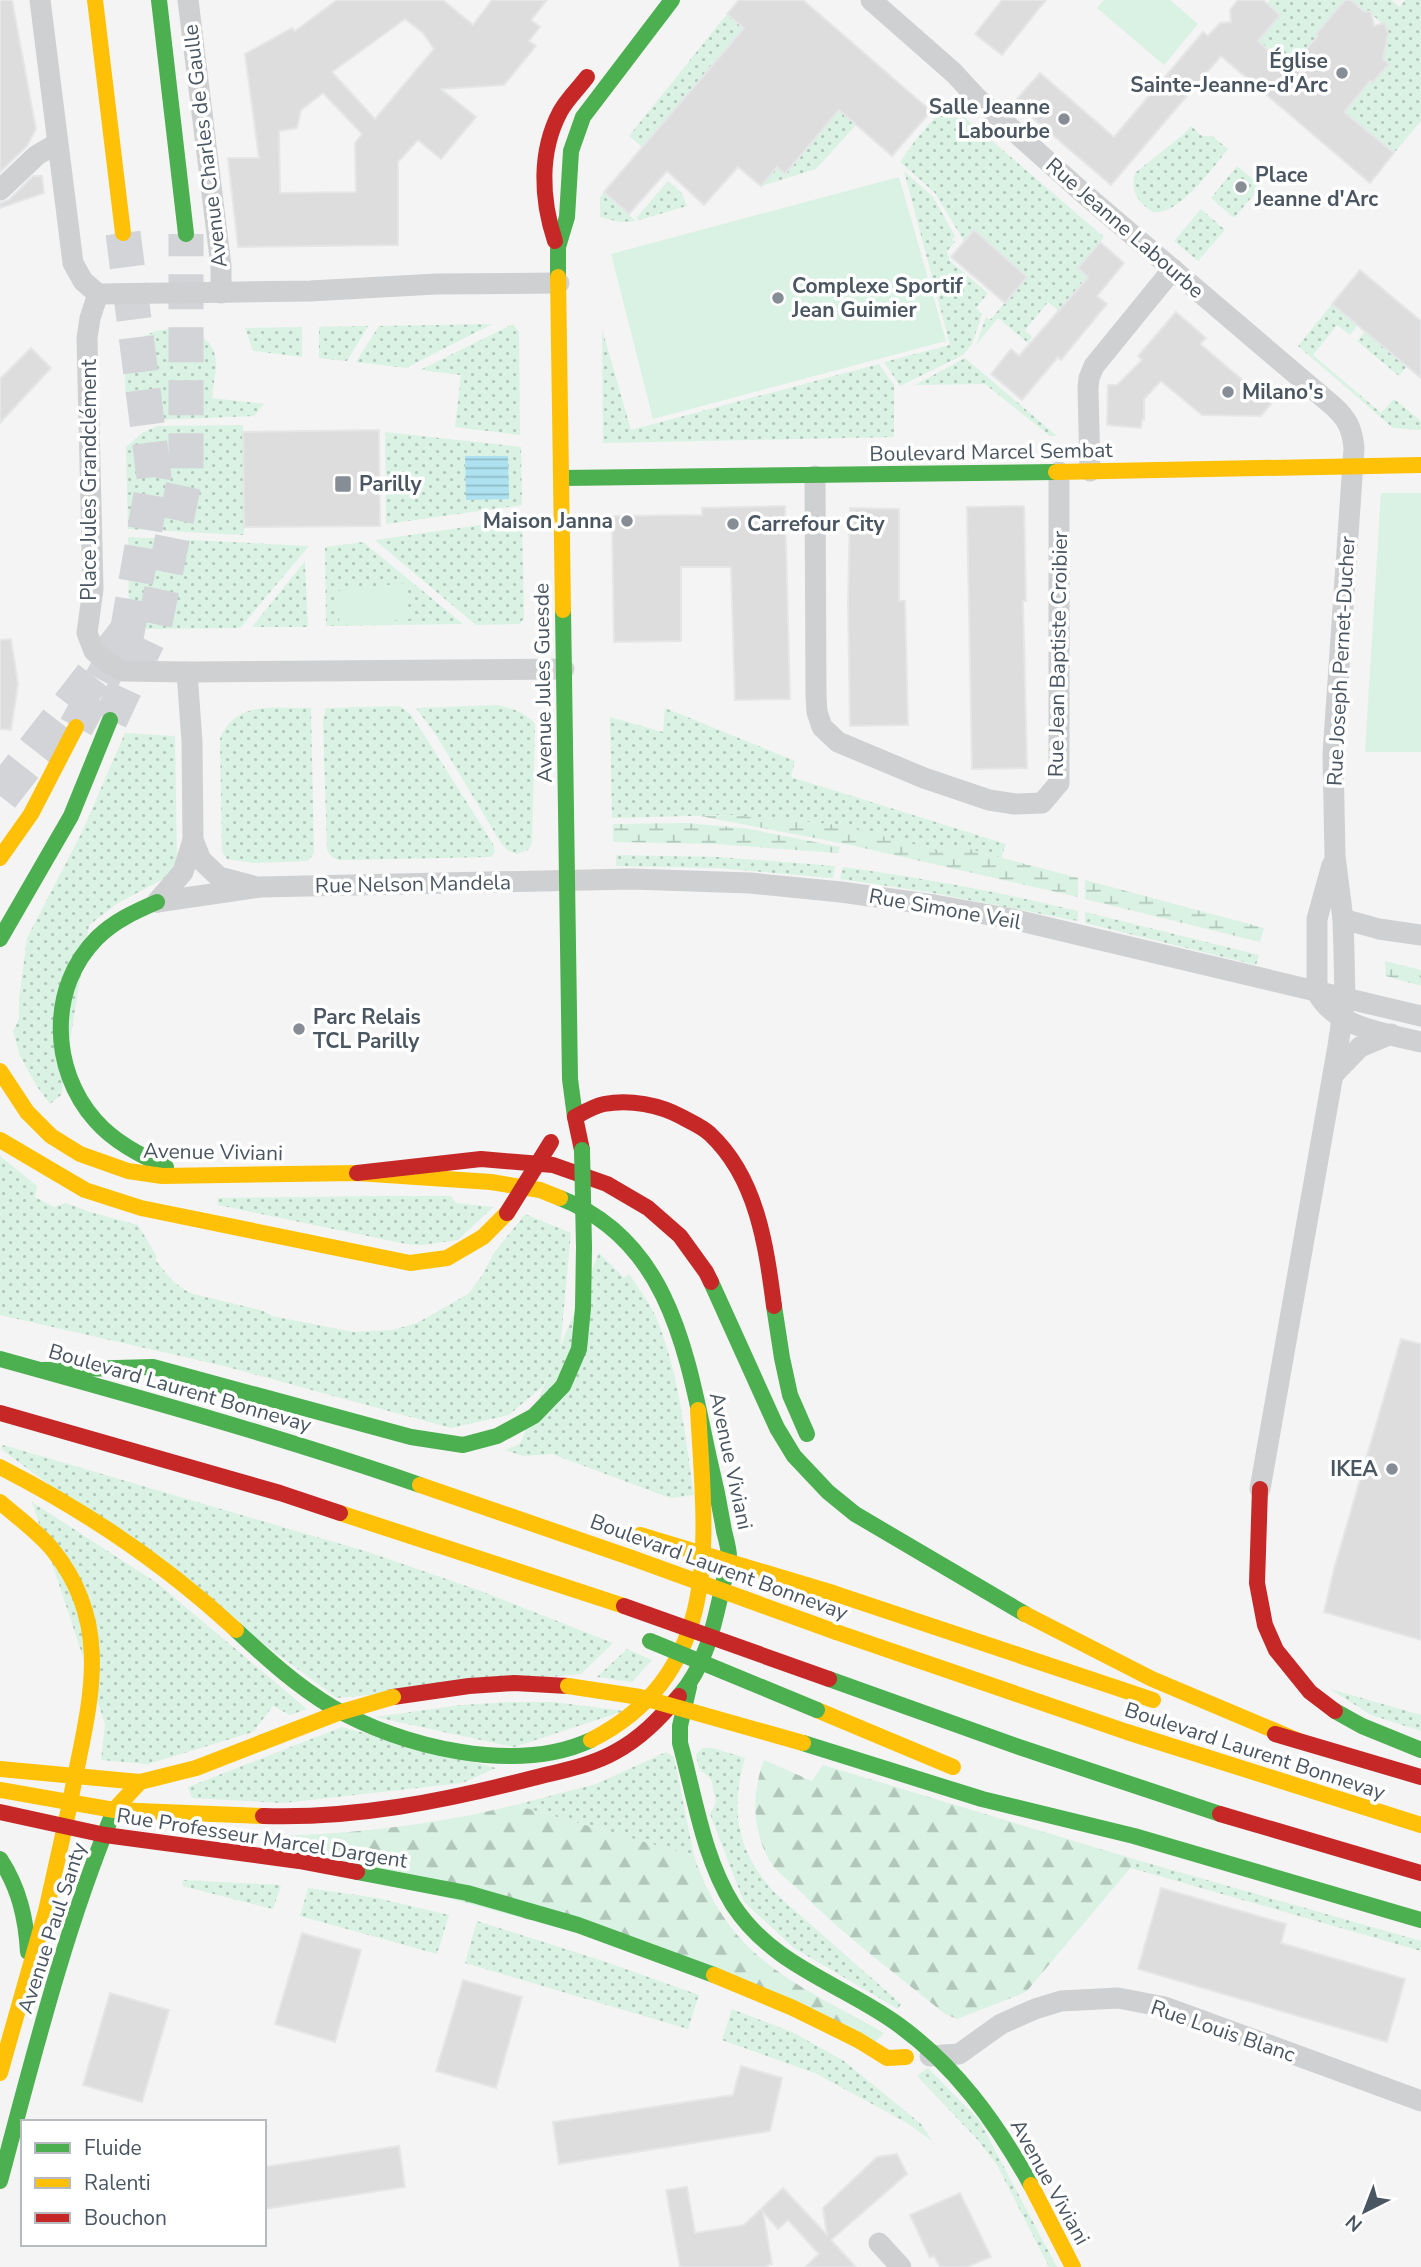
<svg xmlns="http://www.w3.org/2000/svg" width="1421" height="2267" font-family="'Nunito Sans',sans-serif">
	<defs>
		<pattern id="grass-dots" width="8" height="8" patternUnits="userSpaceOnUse" patternTransform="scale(1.75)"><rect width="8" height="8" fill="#d9f2e3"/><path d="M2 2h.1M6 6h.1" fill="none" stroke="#b2c7bb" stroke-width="1.8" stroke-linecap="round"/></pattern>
		<pattern id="forest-firs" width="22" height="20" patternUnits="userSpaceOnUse" patternTransform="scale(1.75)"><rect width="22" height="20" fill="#d9f2e3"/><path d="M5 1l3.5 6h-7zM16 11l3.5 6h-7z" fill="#b2c7bb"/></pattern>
		<pattern id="wetland-marsh" width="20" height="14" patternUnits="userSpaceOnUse" patternTransform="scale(1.75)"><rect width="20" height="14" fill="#d9f2e3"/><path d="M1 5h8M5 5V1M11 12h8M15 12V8" fill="none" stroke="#b2c7bb"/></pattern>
		<pattern id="water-rules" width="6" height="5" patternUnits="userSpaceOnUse" patternTransform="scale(1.75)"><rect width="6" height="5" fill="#aee2f0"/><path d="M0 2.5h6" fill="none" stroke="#90bac6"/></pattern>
	</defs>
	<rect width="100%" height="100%" fill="#f4f4f4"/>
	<g fill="url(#grass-dots)">
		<polygon points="1270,0 1345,0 1316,34 1318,36 1305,51 1275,56 1251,36 1264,21 1271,27 1280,15 1267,3"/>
		<polygon points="1351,0 1391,0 1400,7 1405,0 1421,0 1421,121 1394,153 1349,116 1324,145 1309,132 1347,87 1358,96 1370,81 1372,83 1376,53 1385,23 1382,24 1372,14 1371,11 1365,13"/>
		<polygon points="727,14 744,28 642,147 629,136"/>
		<polygon points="948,103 1104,237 1078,268 1088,277 1059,311 1048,302 1025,330 1032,337 1028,343 998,318 976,345 986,317 990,320 1027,277 974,231 964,241 935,193 900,162 917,138"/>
		<polygon points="839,110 856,125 816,169 761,186 777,167 785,174"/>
		<path d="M 1191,126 L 1202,136 L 1212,136 L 1228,149 C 1213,167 1179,216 1153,212 C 1138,202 1130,192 1135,173 L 1184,134 Z"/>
		<polygon points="1237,166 1261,186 1234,218 1211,198"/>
		<polygon points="904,171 933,197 955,236 952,239 955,242 947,251 950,261 988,293 976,308 982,314 972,344 963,355 900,386 884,362 950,345"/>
		<polygon points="668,181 681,192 687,206 639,220 636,218"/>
		<polygon points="604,192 636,221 620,222 600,217 600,197"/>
		<polygon points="1201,209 1225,230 1198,261 1174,241"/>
		<polygon points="1332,304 1358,325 1350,335 1337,325 1313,355 1381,413 1394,399 1421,421 1421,430 1393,428 1298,346"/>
		<polygon points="492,324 406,368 356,362 379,326"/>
		<polygon points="513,324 519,332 520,435 455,427 461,375 420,370"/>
		<polygon points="368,326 347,361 319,358 319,327"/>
		<polygon points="302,327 302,357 253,351 245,328"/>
		<path d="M 169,329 C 182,329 189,329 201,336 C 224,352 214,373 212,398 L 264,404 L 254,416 L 156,420 L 137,411 L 129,402 L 125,389 L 125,366 L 128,353 L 141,338 L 155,331 Z"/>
		<polygon points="602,329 631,430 879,364 894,385 894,437 603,443"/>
		<polygon points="1365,331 1407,366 1399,376 1357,341"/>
		<polygon points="965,358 1057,436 1050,436 985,384 915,385"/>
		<polygon points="243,425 244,535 128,529 126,447 142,433 157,426"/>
		<polygon points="385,432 521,447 522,505 386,524"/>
		<polygon points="522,519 524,618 520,624 476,625 375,540"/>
		<polygon points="128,537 309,546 240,628 144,629 132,627 129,619"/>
		<polygon points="363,542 463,624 326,626 325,547"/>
		<polygon points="305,561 308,627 252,627"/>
		<path d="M 498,705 C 513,709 525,712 535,724 L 532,843 L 528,850 L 517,854 L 507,850 L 501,843 L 436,735 L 416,708 Z"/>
		<polygon points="400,706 410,714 423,733 493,844 495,852 491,857 339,860 332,857 327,850 323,722 326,708"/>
		<path d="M 311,708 L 314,853 L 308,861 L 253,863 L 227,859 L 222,851 L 220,739 C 235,699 276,709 311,708 Z"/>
		<polygon points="665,708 795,761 791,777 1006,844 1001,858 947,843 937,851 839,825 731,815 612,818 610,717 663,732"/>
		<polygon points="125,733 175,736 177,862 167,877 118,903 89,925 61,1095 50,1104 36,1085 20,1056 13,1031 19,1019 19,1000 27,938 82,832"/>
		<polygon points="616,855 719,857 835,866 833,878 717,868 616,866"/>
		<path d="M 843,867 C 924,878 999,892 1078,911 L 1078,921 L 928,892 L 840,879 Z"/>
		<polygon points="1085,912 1259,955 1256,965 1085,923"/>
		<path d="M 0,1156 L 37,1186 L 35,1197 L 54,1207 L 66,1203 L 90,1212 L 138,1225 L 157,1257 L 155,1259 C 166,1274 175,1286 193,1294 L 264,1311 L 272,1316 L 353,1332 L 392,1330 L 417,1323 L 468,1294 L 483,1274 L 494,1253 L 525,1214 L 571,1233 L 560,1350 L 543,1386 L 509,1415 L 451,1428 L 224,1366 L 0,1315 Z"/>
		<polygon points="385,1196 451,1196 456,1203 493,1207 458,1240 422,1245 406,1244 218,1205 217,1198"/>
		<path d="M 599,1253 L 624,1278 L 629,1274 C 638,1287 648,1301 655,1315 C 679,1371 685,1435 694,1495 L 670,1498 L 552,1454 L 523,1456 L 505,1450 L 520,1444 Z"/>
		<polygon points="3,1445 368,1552 478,1590 613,1643 581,1674 337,1698 1,1449"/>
		<polygon points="32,1502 157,1583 307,1709 290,1715 273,1706 253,1732 148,1764 101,1760 105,1724"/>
		<polygon points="627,1649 652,1660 632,1682 597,1677"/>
		<polygon points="1330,1689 1421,1715 1421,1731 1371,1715"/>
		<polygon points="512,1702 554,1702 624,1711 514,1747 375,1717 461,1705"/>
		<polygon points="342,1727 496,1768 462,1783 283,1803 192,1798 188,1787"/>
		<path d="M 703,1748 L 713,1748 L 745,1758 C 729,1811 738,1854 776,1894 L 901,2004 L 898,2009 L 794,1948 L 744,1902 L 710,1814 L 716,1802 L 711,1779 L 699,1769 L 696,1754 Z"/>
		<polygon points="666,1752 674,1757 694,1856 515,1805 596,1784"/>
		<polygon points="1137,1860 1421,1941 1421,1951 1131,1868"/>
		<polygon points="183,1880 281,1885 273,1909 182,1886"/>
		<polygon points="308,1888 377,1898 449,1915 437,1954 300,1916"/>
		<polygon points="477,1921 600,1960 699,1995 688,2029 465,1963"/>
		<polygon points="732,2009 794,2033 844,2061 921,2124 932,2141 907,2123 817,2074 722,2040"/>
		<polygon points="928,2068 979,2120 1057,2267 1049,2267 997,2165 977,2139 919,2078 918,2075"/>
	</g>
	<g fill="url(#forest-firs)">
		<path d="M 764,1760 L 812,1781 L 823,1765 L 1137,1860 L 1026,1992 L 957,2019 L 945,2014 C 895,1973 843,1935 798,1889 C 788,1880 774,1870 768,1858 C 752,1827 752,1792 764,1760 Z"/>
		<path d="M 515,1805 L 694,1856 C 730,1961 794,1982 884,2033 L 874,2043 L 728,1973 L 275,1852 L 270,1836 C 355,1834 432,1825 515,1805 Z"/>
	</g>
	<g fill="url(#wetland-marsh)">
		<polygon points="731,815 839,825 937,850 947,843 1078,878 1078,897 846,844 700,816"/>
		<polygon points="686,823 743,828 840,847 838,853 716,844 613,842 613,824"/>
		<polygon points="1085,880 1264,928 1260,942 1085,899"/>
		<polygon points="1385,961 1421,970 1421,986 1386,976"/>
	</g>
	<g fill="#d9f2e3">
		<polygon points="1104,0 1170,0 1198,24 1164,65 1097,8"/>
		<polygon points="899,177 946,341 653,419 611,254"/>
		<polygon points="1381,493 1421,493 1421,752 1365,752"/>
		<polygon points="405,583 410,619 340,626 336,591"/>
	</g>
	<polygon fill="url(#water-rules)" points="465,456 508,456 509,499 466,500"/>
	<g fill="#ddddde" stroke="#e5e6e7" stroke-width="2" fill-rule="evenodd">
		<polygon points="0,0 12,0 36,129 27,146 0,172"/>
		<path d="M 337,0 L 443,0 L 473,25 L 492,0 L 547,0 L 531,20 L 540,27 L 529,41 L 536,46 L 504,85 L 441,89 L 476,117 L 441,159 L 418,140 L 398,162 L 398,245 L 238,247 L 228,158 L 259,158 L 245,54 L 292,28 L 295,31 ZM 405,19 L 423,33 L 434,49 L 375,119 L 332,72 ZM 323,93 L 362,134 L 355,143 L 356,192 L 280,193 L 279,131 L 297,128 L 301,110 Z"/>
		<polygon points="739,0 803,0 931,111 892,156 839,110 785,174 777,167 761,186 738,167 704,205 667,171 629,214 604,192 744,28 727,14"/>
		<polygon points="1002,0 1046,0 1002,55 975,34"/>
		<polygon points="1238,0 1263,0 1280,15 1258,41 1289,68 1318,36 1316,34 1345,0 1351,0 1365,12 1371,11 1374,26 1385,23 1388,34 1383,59 1389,64 1372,83 1370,81 1344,112 1394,153 1370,183 1221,56 1111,185 1014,102 1040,73 1114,137 1203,32 1208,36 1220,23 1231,22 1230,10"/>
		<polygon points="33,176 42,176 44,193 0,208 0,203 9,200"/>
		<polygon points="974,230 1027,277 1005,303 951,257"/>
		<polygon points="1100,242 1124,263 1097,296 1107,304 1061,360 1058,357 1022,400 991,374 1011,349 1019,356 1088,277 1078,268"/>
		<polygon points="1360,270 1421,321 1421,378 1332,304"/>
		<polygon points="1176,312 1206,338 1200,344 1271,404 1261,416 1202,415 1161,381 1144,399 1144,420 1142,420 1141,428 1107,425 1108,385 1117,385 1142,360 1138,356"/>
		<polygon points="31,348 51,368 0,423 0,379"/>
		<polygon points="379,430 380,526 244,527 243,432"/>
		<polygon points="785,506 790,699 735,700 731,567 681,567 681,641 614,642 612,516 702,515 702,508"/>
		<polygon points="1024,506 1026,601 1023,601 1027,768 972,769 967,507"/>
		<polygon points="850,508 899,509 899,601 905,601 908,725 850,726 848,602"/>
		<polygon points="11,639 18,684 11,730 0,729 0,640"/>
		<polygon points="1401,1339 1421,1344 1421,1640 1324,1612 1334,1569"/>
		<polygon points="1161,1888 1286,1924 1281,1943 1405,1979 1387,2042 1138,1969"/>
		<polygon points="302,1933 361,1950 335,2042 275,2024"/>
		<polygon points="463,1980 522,1997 496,2088 436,2071"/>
		<polygon points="110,1993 169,2010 142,2102 83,2085"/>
		<polygon points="741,2066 782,2078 770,2131 559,2164 553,2122 733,2095"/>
		<polygon points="399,2146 405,2187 264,2209 264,2167"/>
		<polygon points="897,2154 907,2174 831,2240 856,2267 805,2267 819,2254 788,2220 778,2229 763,2212 772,2264 768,2265 768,2267 680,2267 666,2190 687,2187 695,2233 744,2225 783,2188 827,2235 823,2208 877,2157"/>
		<polygon points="960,2193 991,2257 967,2267 940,2267 934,2256 930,2258 910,2215"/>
	</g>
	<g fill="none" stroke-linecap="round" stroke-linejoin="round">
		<g stroke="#d2d4d7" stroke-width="35" stroke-dasharray="35 18" stroke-linecap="butt">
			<polyline points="110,720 154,627 186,473 186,234"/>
			<polyline points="76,727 127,633 154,477 123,233"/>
		</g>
		<polyline stroke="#d2d4d7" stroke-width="38" stroke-dasharray="38 19" stroke-linecap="butt" points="0,796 127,633"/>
		<g stroke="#ced0d2" stroke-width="21">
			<polyline points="40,0 73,263 83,281 98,294"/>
			<polyline points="188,0 221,266 221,293"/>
			<path d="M 871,0 L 954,73 L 977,98 L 1082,192 L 1332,405 C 1347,418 1352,428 1354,448 L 1333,754 L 1335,856 L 1343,919 L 1344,953 L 1345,998 L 1338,1046 L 1260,1489"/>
			<polyline points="0,190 37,155 56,144"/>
			<polyline points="98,294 90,318 87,338 93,589 87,633 94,651 108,663 123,671 187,672 564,669"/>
			<polyline points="98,294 310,291 436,284 559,283"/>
			<polyline points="1090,471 1088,388 1089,378 1094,366 1173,269"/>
			<polyline points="815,476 816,696 817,712 822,727 838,742 924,778 989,800 1015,804 1042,803 1059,783 1059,472"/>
			<polyline points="187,672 192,742 193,840 201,860 219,877 253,886"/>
			<path d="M 1332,865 L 1317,919 L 1317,992 C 1335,1028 1385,1033 1421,1042"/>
			<polyline points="157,902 260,887 632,879 750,883 841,892 934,905 1012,919 1421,1016"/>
			<polyline points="157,902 183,872 193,840"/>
			<polyline points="1343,919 1379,929 1421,935"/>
			<polyline points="1333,1075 1360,1047 1391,1034"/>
			<polyline points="930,2056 959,2054 1001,2024 1035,2009 1061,2001 1118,1998 1165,2007 1421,2101"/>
			<polyline points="879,2243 901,2267"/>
		</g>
		<g stroke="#4caf50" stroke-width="16">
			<polyline points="159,0 186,234"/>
			<polyline points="558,277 558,247 567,217 571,151 583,117 672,0"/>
			<polyline points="562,478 1056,472"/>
			<polyline points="563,610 570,1079 575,1117"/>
			<path d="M 157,902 C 136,911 114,921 97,938 C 48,987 50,1069 95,1120 C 114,1142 140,1155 166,1167"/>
			<polyline points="0,939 71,816 110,720"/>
			<path d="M 560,1198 C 671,1241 687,1356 709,1458 C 715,1482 720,1506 724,1531 C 726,1539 729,1549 729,1557 C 728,1568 724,1579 722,1589 C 714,1626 705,1667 679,1696"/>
			<polyline points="711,1282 777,1428 794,1456 828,1492 855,1514 1025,1614"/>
			<polyline points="774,1306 782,1358 790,1395 807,1434"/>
			<path d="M 0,1359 C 141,1398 282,1437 420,1485"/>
			<polyline points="43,1370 153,1367 411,1437 463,1445 497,1436 534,1416 563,1386 579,1349 583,1308 584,1247"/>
			<path d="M 236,1630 C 266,1658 297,1686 332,1707 C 401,1747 516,1775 591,1740"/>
			<polyline points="829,1679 1019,1747 1220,1814"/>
			<path d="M 689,1687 L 680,1726 L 680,1743 C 695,1797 703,1857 733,1905 C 773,1966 840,1983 896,2023 C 955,2065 996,2122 1031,2185"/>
			<polyline points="1335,1711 1362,1726 1421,1750"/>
			<polyline points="803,1743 982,1799 1134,1836 1421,1920"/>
			<path d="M 0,1859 C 19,1888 26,1918 28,1952"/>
			<polyline points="357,1872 467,1893 578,1925 714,1975"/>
			<path d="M 0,2181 C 33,2059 63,1935 111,1818"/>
		</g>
		<g stroke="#ffc107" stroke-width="16">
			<polyline points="95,0 123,233"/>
			<polyline points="558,277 563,610"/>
			<polyline points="1056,472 1421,465"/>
			<polyline points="0,858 31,814 76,727"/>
			<polyline points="0,1071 27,1112 51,1136 80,1154 128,1171 162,1176 357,1173 491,1182 540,1190 560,1198"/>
			<polyline points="0,1140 85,1190 141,1208 410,1263 447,1258 483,1237 507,1213"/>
			<path d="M 0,1467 C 86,1511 165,1564 236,1630"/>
			<polyline points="420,1485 632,1558"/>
			<path d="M 0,1502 C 18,1518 37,1531 52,1549 C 118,1630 86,1713 70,1803"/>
			<polyline points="340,1513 624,1606"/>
			<polyline points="833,1593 1153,1700"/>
			<polyline points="1025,1614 1152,1679 1299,1741"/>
			<polyline points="836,1632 1127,1732 1421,1825"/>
			<polyline points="817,1710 953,1767"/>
			<path d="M 591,1740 C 726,1671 705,1537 698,1410"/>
			<polyline points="0,1769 140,1782"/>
			<polyline points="0,1790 114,1810 263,1816"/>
			<polyline points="114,1810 140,1782 196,1768 263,1742"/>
			<polyline points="714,1975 793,2008 858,2040 887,2058 906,2057"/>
			<polyline points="0,2073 46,1911 69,1808"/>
			<polyline points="1031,2185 1073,2267"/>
		</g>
		<g stroke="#c62828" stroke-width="16">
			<path d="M 555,241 C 541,199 539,152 560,112 C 567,99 578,89 587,77"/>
			<path d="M 582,1150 L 575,1117 C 584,1112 594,1106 604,1104 C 630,1099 660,1105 682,1117 C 691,1122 703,1127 710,1134 C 757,1178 766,1245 774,1306"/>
			<polyline points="357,1173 481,1159 553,1165 607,1184 648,1208 680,1236 706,1272 711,1282"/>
			<polyline points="0,1413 280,1493 340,1513"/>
			<polyline points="1260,1489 1257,1583 1265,1625 1276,1650 1310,1692 1335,1711"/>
			<polyline points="393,1697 469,1686 514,1683 568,1686"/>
			<polyline points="1275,1734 1421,1777"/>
			<polyline points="0,1812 105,1835 299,1861 357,1872"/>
			<polyline points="1220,1814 1421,1873"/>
			<path d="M 263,1816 C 354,1819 445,1801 533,1778 C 560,1771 590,1766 615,1752 C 641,1738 659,1719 679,1696"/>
		</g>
		<g stroke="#4caf50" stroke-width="16">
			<polyline points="582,1150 584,1247"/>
			<polyline points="650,1641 817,1710"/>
		</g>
		<g stroke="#ffc107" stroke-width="16">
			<polyline points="640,1535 833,1593"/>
			<polyline points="632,1558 836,1632"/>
			<polyline points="568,1686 640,1697 803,1743"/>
			<polyline points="263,1742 338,1713 393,1697"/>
		</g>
		<g stroke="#c62828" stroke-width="16">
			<polyline points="507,1213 551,1142"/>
			<polyline points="624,1606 829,1679"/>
		</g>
	</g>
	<g fill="#868d94" stroke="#fff" stroke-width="2.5">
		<circle cx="1342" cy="73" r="7"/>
		<circle cx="1064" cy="119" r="7"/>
		<circle cx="1241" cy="187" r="7"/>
		<circle cx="778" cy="298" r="7"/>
		<circle cx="1228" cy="392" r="7"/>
		<rect x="334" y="475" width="18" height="18" rx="3.5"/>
		<circle cx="627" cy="521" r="7"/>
		<circle cx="733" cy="524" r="7"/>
		<circle cx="299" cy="1029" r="7"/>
		<circle cx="1392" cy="1469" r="7"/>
	</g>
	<g text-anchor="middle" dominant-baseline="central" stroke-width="7" stroke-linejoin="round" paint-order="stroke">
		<g font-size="21" font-weight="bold" fill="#4a5661" stroke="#fff" text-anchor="start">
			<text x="1328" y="61" text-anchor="end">Église<tspan x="1328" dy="24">Sainte-Jeanne-d'Arc</tspan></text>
			<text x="1050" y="107" text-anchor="end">Salle Jeanne<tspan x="1050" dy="24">Labourbe</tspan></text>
			<text x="1255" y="175">Place<tspan x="1255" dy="24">Jeanne d'Arc</tspan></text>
			<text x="792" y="286">Complexe Sportif<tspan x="792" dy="24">Jean Guimier</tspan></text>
			<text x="1242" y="392">Milano's</text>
			<text x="359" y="484">Parilly</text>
			<text x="613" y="521" text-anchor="end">Maison Janna</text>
			<text x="747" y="524">Carrefour City</text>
			<text x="313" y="1017">Parc Relais<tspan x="313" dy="24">TCL Parilly</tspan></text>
			<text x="1378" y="1469" text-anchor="end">IKEA</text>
		</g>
		<g font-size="21" fill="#4a5661" stroke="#fff">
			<text transform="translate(205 146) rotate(-97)">Avenue Charles de Gaulle</text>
			<text transform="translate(1125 228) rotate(41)">Rue Jeanne Labourbe</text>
			<text transform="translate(991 452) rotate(-1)">Boulevard Marcel Sembat</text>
			<text transform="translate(89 480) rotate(-90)">Place Jules Grandclément</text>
			<text transform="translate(1058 654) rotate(-89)">Rue Jean Baptiste Croibier</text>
			<text transform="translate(1341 661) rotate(-87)">Rue Joseph Pernet-Ducher</text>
			<text transform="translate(543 683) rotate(-91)">Avenue Jules Guesde</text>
			<text transform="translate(413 884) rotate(-1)">Rue Nelson Mandela</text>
			<text transform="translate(945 909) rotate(10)">Rue Simone Veil</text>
			<text transform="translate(213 1152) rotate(1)">Avenue Viviani</text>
			<text transform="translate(180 1388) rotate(16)">Boulevard Laurent Bonnevay</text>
			<text transform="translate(731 1461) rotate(78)">Avenue Viviani</text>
			<text transform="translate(719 1567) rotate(20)">Boulevard Laurent Bonnevay</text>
			<text transform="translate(1255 1751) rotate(18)">Boulevard Laurent Bonnevay</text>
			<text transform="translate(262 1838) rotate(9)">Rue Professeur Marcel Dargent</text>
			<text transform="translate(52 1928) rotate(-72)">Avenue Paul Santy</text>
			<text transform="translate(1223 2031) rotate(19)">Rue Louis Blanc</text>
			<text transform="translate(1050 2182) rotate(61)">Avenue Viviani</text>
		</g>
	</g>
	<rect x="21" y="2120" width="245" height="126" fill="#ffffff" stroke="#b7bbc0" stroke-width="2"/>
	<rect x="35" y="2143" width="35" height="10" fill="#4caf50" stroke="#b7bbc0" stroke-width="2"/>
	<text x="84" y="2155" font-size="21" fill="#4a5661">Fluide</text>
	<rect x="35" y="2178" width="35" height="10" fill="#ffc107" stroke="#b7bbc0" stroke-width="2"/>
	<text x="84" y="2190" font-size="21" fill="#4a5661">Ralenti</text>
	<rect x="35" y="2213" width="35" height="10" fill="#c62828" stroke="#b7bbc0" stroke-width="2"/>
	<text x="84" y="2225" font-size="21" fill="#4a5661">Bouchon</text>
	<g transform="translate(1365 2211) rotate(222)" stroke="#ffffff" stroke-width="5" paint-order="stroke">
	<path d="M0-5L12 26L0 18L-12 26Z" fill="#4a5661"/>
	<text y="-10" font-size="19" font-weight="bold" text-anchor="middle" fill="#4a5661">N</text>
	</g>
</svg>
